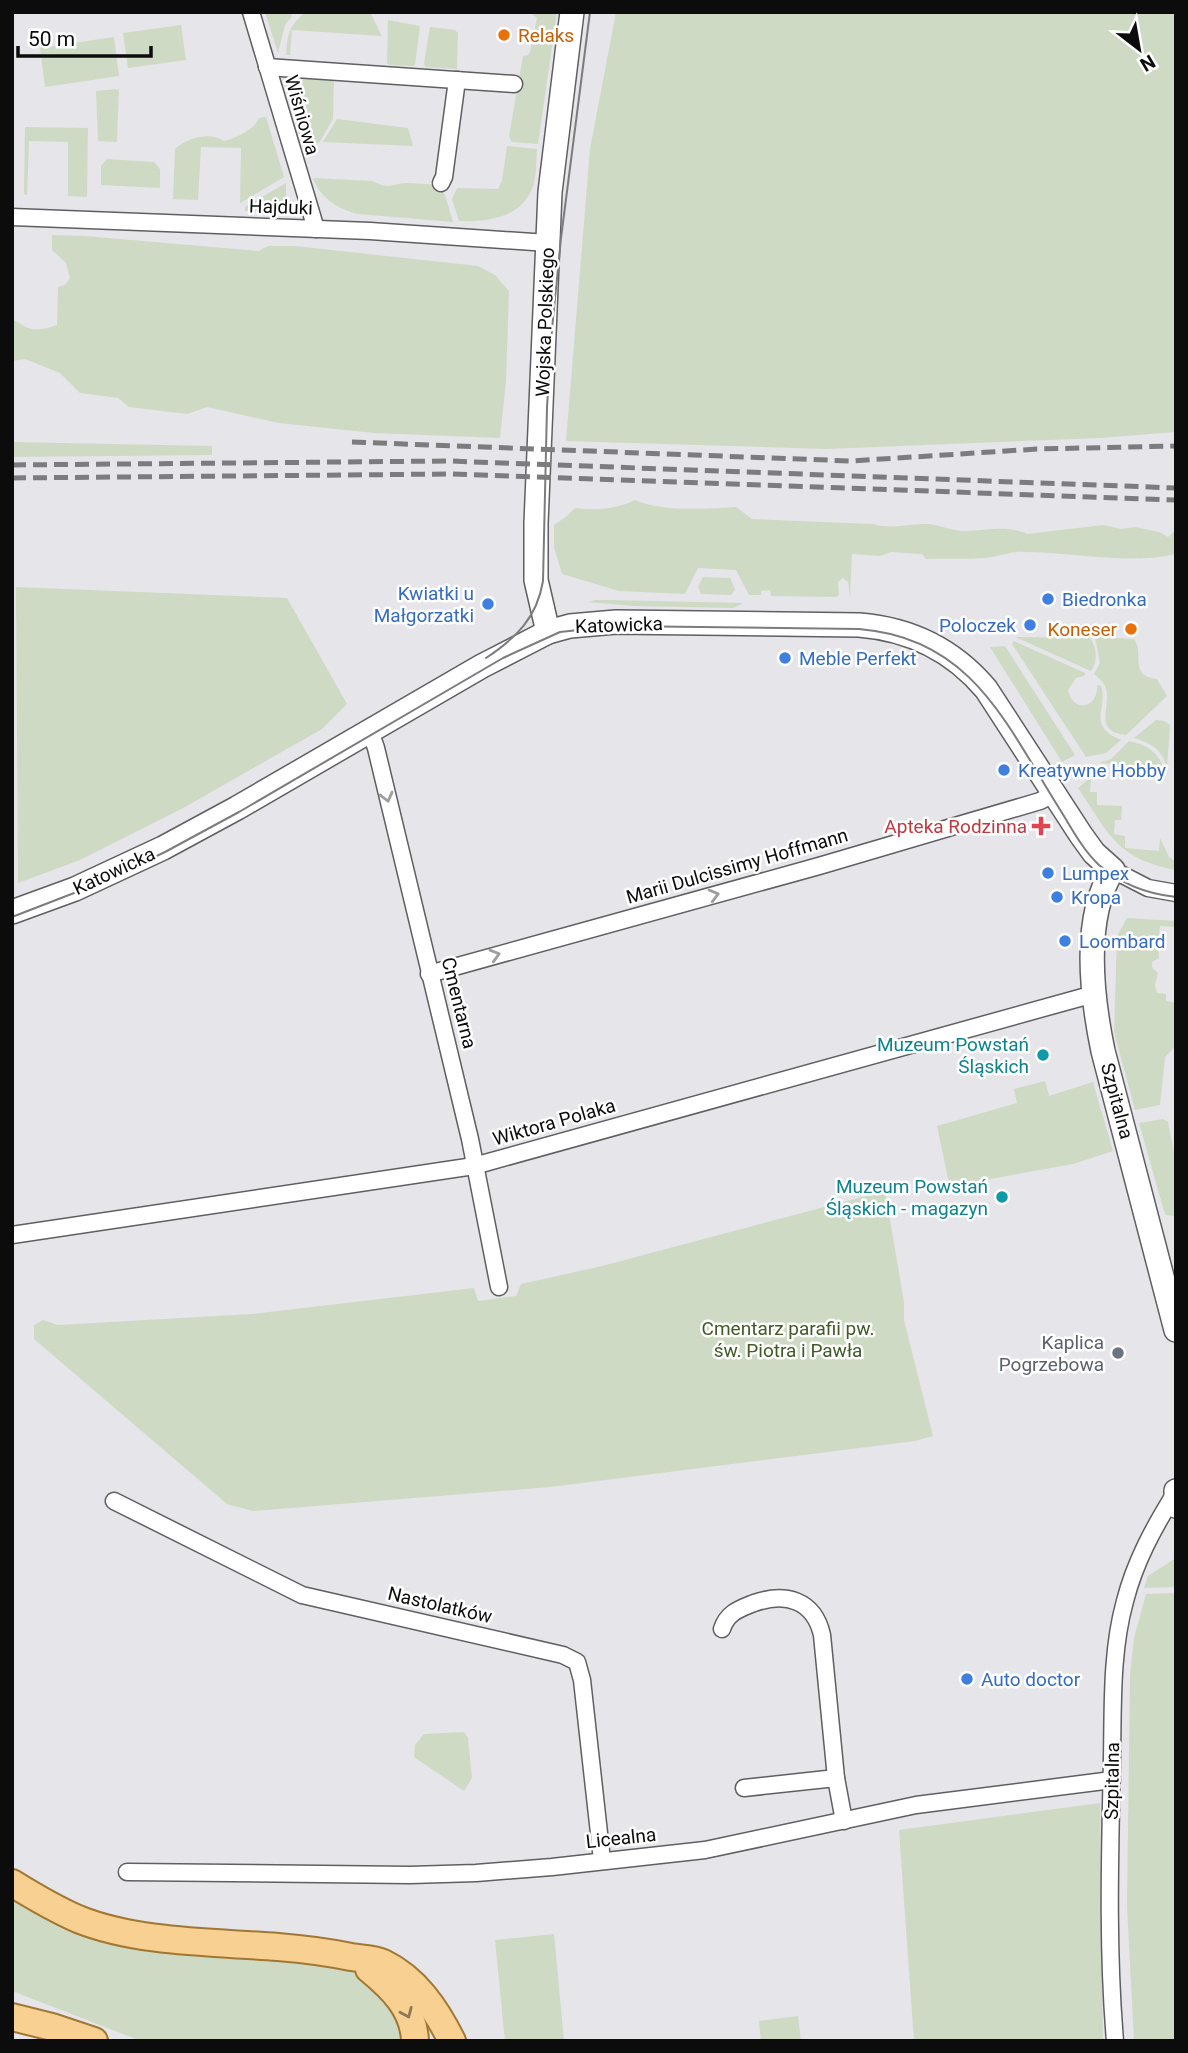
<svg xmlns="http://www.w3.org/2000/svg" width="1188" height="2053" font-family="Roboto,sans-serif">
	<rect width="100%" height="100%" fill="#e5e5ea"/>
	<g fill="#cfdac5">
		<polygon points="265,12 289,12 292,16 285,25 278,53"/>
		<path d="M 305,12 L 370,12 L 382,36 L 292,30 L 290,55 L 286,55 C 288,33 288,28 305,12 Z"/>
		<polygon points="530,12 557,12 538,144 512,142 509,136 523,56 528,55 530,52 537,18"/>
		<polygon points="616,12 1176,12 1176,432 1100,438 826,449 566,441 590,149"/>
		<polygon points="388,20 420,26 415,65 413,66 389,65 387,63"/>
		<polygon points="181,25 186,60 128,68 123,33"/>
		<polygon points="430,27 455,30 458,33 457,69 426,67 424,64"/>
		<polygon points="114,37 119,76 45,87 40,48"/>
		<polygon points="282,74 334,76 333,119 319,143 302,144"/>
		<polygon points="119,89 117,142 98,141 96,91"/>
		<path d="M 266,117 L 284,177 L 240,203 L 241,148 L 201,147 L 198,200 L 173,199 L 175,149 L 177,147 C 191,137 210,132 224,141 C 236,138 255,129 259,118 Z"/>
		<polygon points="337,119 408,128 413,146 323,142"/>
		<polygon points="25,127 88,128 87,197 68,196 68,142 29,141 27,195 24,194"/>
		<path d="M 507,146 L 537,149 C 536,161 537,177 532,189 C 520,218 487,222 459,221 L 452,199 L 457,188 L 498,189 L 502,181 Z"/>
		<polygon points="107,159 154,162 160,169 160,188 101,185 101,166"/>
		<path d="M 313,178 L 372,181 C 391,190 389,184 406,183 C 416,183 427,184 436,185 L 445,195 L 453,222 L 358,214 C 338,209 320,198 313,178 Z"/>
		<path d="M 286,183 L 286,201 C 276,215 261,211 245,211 L 245,207 Z"/>
		<path d="M 52,235 L 85,236 L 259,251 L 268,246 L 295,246 L 478,266 L 495,275 L 509,291 L 506,381 L 500,438 L 374,433 L 279,423 L 207,407 L 187,414 L 129,407 L 118,398 L 80,393 L 60,373 L 25,359 L 12,361 L 12,320 C 19,321 21,326 28,328 C 36,331 49,328 57,325 L 58,287 L 65,285 L 70,278 L 66,263 L 52,250 Z"/>
		<polygon points="12,442 212,446 212,455 12,457"/>
		<path d="M 635,500 C 661,512 707,509 736,507 L 752,519 L 873,524 C 892,530 909,523 928,524 C 941,525 954,532 967,531 C 985,530 1010,525 1027,534 L 1103,525 L 1121,529 L 1135,527 L 1159,532 L 1168,537 L 1176,530 L 1176,554 C 1131,565 1070,552 1024,552 C 1012,551 1003,555 992,557 C 971,560 948,558 926,559 L 922,554 L 891,552 L 880,556 L 852,554 L 850,597 L 848,582 L 843,578 L 838,582 L 839,595 L 836,597 L 771,596 L 770,590 L 761,591 L 761,595 L 749,595 L 736,570 L 698,568 L 685,594 L 619,591 L 562,574 L 554,547 L 554,525 L 567,516 L 575,508 C 595,511 617,509 635,500 Z"/>
		<polygon points="703,577 730,578 735,589 731,595 701,594 698,587"/>
		<polygon points="16,587 287,598 347,704 322,729 185,807 80,860 18,883"/>
		<polygon points="595,600 608,600 743,603 734,608 634,606 589,602"/>
		<path d="M 1015,637 L 1090,638 C 1097,647 1098,662 1091,671 Z"/>
		<path d="M 1095,637 L 1134,639 C 1145,654 1128,676 1157,679 L 1167,696 L 1126,735 C 1096,732 1108,712 1107,694 C 1107,685 1100,679 1094,674 L 1100,663 Z"/>
		<path d="M 1014,641 L 1085,673 L 1084,676 L 1076,678 L 1068,690 C 1073,714 1099,708 1097,685 L 1101,686 C 1109,708 1085,725 1121,740 L 1106,753 L 1086,757 L 1012,644 Z"/>
		<polygon points="1005,646 1075,755 1062,762 990,647"/>
		<path d="M 1156,720 L 1164,721 L 1170,725 L 1167,768 C 1163,750 1151,743 1134,738 Z"/>
		<path d="M 1129,741 C 1145,744 1159,752 1163,768 L 1099,763 L 1111,759 Z"/>
		<path d="M 1091,777 L 1090,792 L 1097,792 L 1097,805 L 1122,806 L 1121,820 L 1115,820 L 1114,834 L 1125,836 L 1125,848 L 1159,851 L 1160,838 L 1169,857 L 1176,862 L 1176,870 C 1116,859 1108,832 1078,788 Z"/>
		<polygon points="1127,918 1176,921 1176,927 1160,926 1158,946 1159,958 1152,962 1152,967 1158,973 1155,985 1157,993 1166,994 1166,1001 1176,1003 1176,1046 1165,1057 1160,1105 1135,1110 1114,1032 1117,936"/>
		<polygon points="1045,1081 1049,1096 1093,1082 1113,1151 1073,1164 963,1184 962,1180 949,1183 937,1126 1017,1103 1014,1089"/>
		<polygon points="1163,1119 1168,1122 1176,1162 1176,1216 1166,1215 1164,1211 1139,1123"/>
		<polygon points="885,1191 904,1302 904,1320 933,1436 915,1441 550,1487 253,1511 227,1504 34,1339 34,1325 43,1320 58,1325 252,1314 474,1288 478,1301 516,1296 521,1284 602,1266"/>
		<polygon points="1176,1558 1176,1587 1144,1588 1148,1576"/>
		<polygon points="1176,1593 1176,2041 1134,2041 1127,1906 1130,1674 1134,1638 1146,1594"/>
		<polygon points="464,1732 468,1738 472,1778 464,1791 414,1757 415,1745 424,1734"/>
		<polygon points="1100,1803 1103,2041 914,2041 899,1830"/>
		<polygon points="12,1893 115,1941 151,1951 302,1962 347,1970 364,1978 398,2015 402,2041 141,2041 12,1991"/>
		<polygon points="554,1934 564,2041 505,2041 495,1940"/>
		<polygon points="798,2016 801,2041 761,2041 759,2021"/>
	</g>
	<g fill="none" stroke-linecap="round" stroke-linejoin="round">
		<defs>
			<g id="street">
				<polyline points="251,12 316,229"/>
				<polyline points="267,67 514,84"/>
				<polyline points="441,183 444,177 457,80"/>
				<polyline points="12,217 370,231 548,243"/>
				<polyline points="370,731 376,748 470,1139 499,1287"/>
				<polyline points="1113,870 1148,888 1176,893"/>
				<polyline points="429,974 819,866 1040,801 1054,794"/>
				<polyline points="12,1235 474,1166 1094,994"/>
				<polyline points="114,1501 302,1595 563,1655 577,1662 582,1680 602,1860"/>
				<path d="M 722,1629 C 727,1613 739,1609 754,1603 C 786,1592 814,1600 822,1635 L 836,1778 L 844,1821"/>
				<polyline points="744,1788 836,1778"/>
				<polyline points="127,1872 410,1875 476,1873 552,1867 705,1850 916,1805 1112,1780"/>
				<path d="M 1115,2041 C 1107,1947 1110,1853 1112,1759 C 1113,1707 1111,1651 1125,1601 C 1135,1562 1153,1529 1174,1495"/>
			</g>
			<g id="secondary">
				<polyline points="548,632 536,580 536,523 550,192 572,12"/>
				<path d="M 12,912 L 75,889 L 163,848 L 237,808 L 482,666 L 548,632 L 570,626 L 616,622 L 859,625 C 910,629 953,650 986,689 L 1081,835 L 1094,853 L 1113,870 C 1082,917 1092,998 1103,1051 L 1176,1330"/>
				<polyline points="1176,1491 1176,1506"/>
			</g>
			<g id="primary">
				<path d="M 12,1883 C 33,1896 55,1909 78,1919 C 137,1943 214,1942 278,1947 C 303,1949 327,1952 351,1957 C 362,1959 373,1958 383,1963 C 416,1979 436,2009 452,2041"/>
				<path d="M 369,1969 C 392,1988 414,2009 415,2041"/>
				<polyline points="12,2017 52,2027 94,2041"/>
			</g>
		</defs>
		<use href="#street" stroke="#5f5f63" stroke-width="19"/>
		<use href="#secondary" stroke="#5f5f63" stroke-width="26"/>
		<use href="#primary" stroke="#a27733" stroke-width="30"/>
		<use href="#street" stroke="#fff" stroke-width="16"/>
		<use href="#secondary" stroke="#fff" stroke-width="23"/>
		<use href="#primary" stroke="#f8d091" stroke-width="26"/>
		<g stroke="#7c7c7f" stroke-width="2">
			<path d="M 486,658 C 516,638 537,618 543,581 L 547,407 L 552,329 L 561,238 L 590,12"/>
			<path d="M 12,917 L 100,883 L 165,852 L 239,812 L 503,658 L 560,632 L 616,626 L 859,629 C 972,638 1006,724 1059,808 C 1071,827 1082,849 1099,865 C 1121,884 1147,894 1176,897"/>
		</g>
		<g stroke="#7c7c7f" stroke-width="5" stroke-dasharray="14 7" stroke-linecap="butt">
			<polyline points="352,442 851,461 1037,449 1176,446"/>
			<polyline points="12,465 450,461 1176,488"/>
			<polyline points="12,478 452,474 1176,500"/>
		</g>
	</g>
	<defs><path id="oneway-chevron" d="M-2-3.5L2.5 0L-2 3.5" fill="none" stroke-width="1.6" stroke-linecap="round" stroke-linejoin="round" transform="scale(1.75)"/></defs>
	<g stroke="#9e9e9e">
		<use href="#oneway-chevron" transform="translate(387 797) rotate(76)"/>
		<use href="#oneway-chevron" transform="translate(714 895) rotate(-15)"/>
		<use href="#oneway-chevron" transform="translate(495 955) rotate(-16)"/>
	</g>
	<use stroke="#8e7856" href="#oneway-chevron" transform="translate(407 2013) rotate(66)"/>
	<g fill="#e8710a" stroke="#fff" stroke-width="2.5">
		<circle cx="504" cy="35" r="7"/>
		<circle cx="1131" cy="629" r="7"/>
	</g>
	<g fill="#3f7fe0" stroke="#fff" stroke-width="2.5">
		<circle cx="1048" cy="599" r="7"/>
		<circle cx="488" cy="604" r="7"/>
		<circle cx="1030" cy="625" r="7"/>
		<circle cx="785" cy="658" r="7"/>
		<circle cx="1004" cy="770" r="7"/>
		<circle cx="1048" cy="873" r="7"/>
		<circle cx="1057" cy="897" r="7"/>
		<circle cx="1065" cy="941" r="7"/>
		<circle cx="967" cy="1679" r="7"/>
	</g>
	<path fill="#e0444e" stroke="#fff" stroke-width="2.5" d="M1037.5 815.5h7v7h7v7h-7v7h-7v-7h-7v-7h7z"/>
	<g fill="#0f9aa8" stroke="#fff" stroke-width="2.5">
		<circle cx="1043" cy="1055" r="7"/>
		<circle cx="1002" cy="1197" r="7"/>
	</g>
	<circle fill="#6b7280" stroke="#fff" stroke-width="2.5" cx="1118" cy="1353" r="7"/>
	<g text-anchor="middle" dominant-baseline="central" stroke-width="5" stroke-linejoin="round" paint-order="stroke">
		<g font-size="19" fill="#c56008" stroke="#fff" text-anchor="start">
			<text x="518" y="35">Relaks</text>
			<text x="1117" y="629" text-anchor="end">Koneser</text>
		</g>
		<g font-size="19" fill="#0c0c0d" stroke="#fff">
			<text transform="translate(302 115) rotate(74)">Wiśniowa</text>
			<text transform="translate(281 207) rotate(2)">Hajduki</text>
			<text transform="translate(545 322) rotate(-88)">Wojska Polskiego</text>
			<text transform="translate(619 625) rotate(-2)">Katowicka</text>
			<text transform="translate(737 866) rotate(-16)">Marii Dulcissimy Hoffmann</text>
			<text transform="translate(114 871) rotate(-25)">Katowicka</text>
			<text transform="translate(459 1003) rotate(76)">Cmentarna</text>
			<text transform="translate(1117 1101) rotate(75)">Szpitalna</text>
			<text transform="translate(554 1122) rotate(-16)">Wiktora Polaka</text>
			<text transform="translate(440 1605) rotate(13)">Nastolatków</text>
			<text transform="translate(1112 1781) rotate(-89)">Szpitalna</text>
			<text transform="translate(621 1838) rotate(-6)">Licealna</text>
		</g>
		<g font-size="19" fill="#366cbe" stroke="#fff" text-anchor="start">
			<text x="474" y="593" text-anchor="end">Kwiatki u<tspan x="474" dy="22">Małgorzatki</tspan></text>
			<text x="1062" y="599">Biedronka</text>
			<text x="1016" y="625" text-anchor="end">Poloczek</text>
			<text x="799" y="658">Meble Perfekt</text>
			<text x="1018" y="770">Kreatywne Hobby</text>
			<text x="1062" y="873">Lumpex</text>
			<text x="1071" y="897">Kropa</text>
			<text x="1079" y="941">Loombard</text>
			<text x="981" y="1679">Auto doctor</text>
		</g>
		<g font-size="19" fill="#be3a42" stroke="#fff" text-anchor="end">
			<text x="1027" y="826">Apteka Rodzinna</text>
		</g>
		<g font-size="19" fill="#0d838f" stroke="#fff" text-anchor="end">
			<text x="1029" y="1044">Muzeum Powstań<tspan x="1029" dy="22">Śląskich</tspan></text>
			<text x="988" y="1186">Muzeum Powstań<tspan x="988" dy="22">Śląskich - magazyn</tspan></text>
		</g>
		<g font-size="19" fill="#425928" stroke="#fff">
			<text x="788" y="1328">Cmentarz parafii pw.<tspan x="788" dy="22">św. Piotra i Pawła</tspan></text>
		</g>
		<g font-size="19" fill="#5b616d" stroke="#fff" text-anchor="end">
			<text x="1104" y="1342">Kaplica<tspan x="1104" dy="22">Pogrzebowa</tspan></text>
		</g>
	</g>
	<rect width="1188" height="2053" fill="none" stroke="#0c0c0d" stroke-width="28"/>
	<g transform="translate(1139 49) rotate(149)" stroke="#ffffff" stroke-width="5" paint-order="stroke">
	<path d="M0-5L12 26L0 18L-12 26Z" fill="#0c0c0d"/>
	<text y="-10" font-size="19" font-weight="bold" text-anchor="middle" fill="#0c0c0d">N</text>
	</g>
	<path d="M18 46v10h133v-10" fill="none" stroke="#0c0c0d" stroke-width="3.5"/>
	<text x="28" y="46" font-size="21" fill="#0c0c0d" stroke="#ffffff" stroke-width="5" paint-order="stroke">50 m</text>
</svg>
